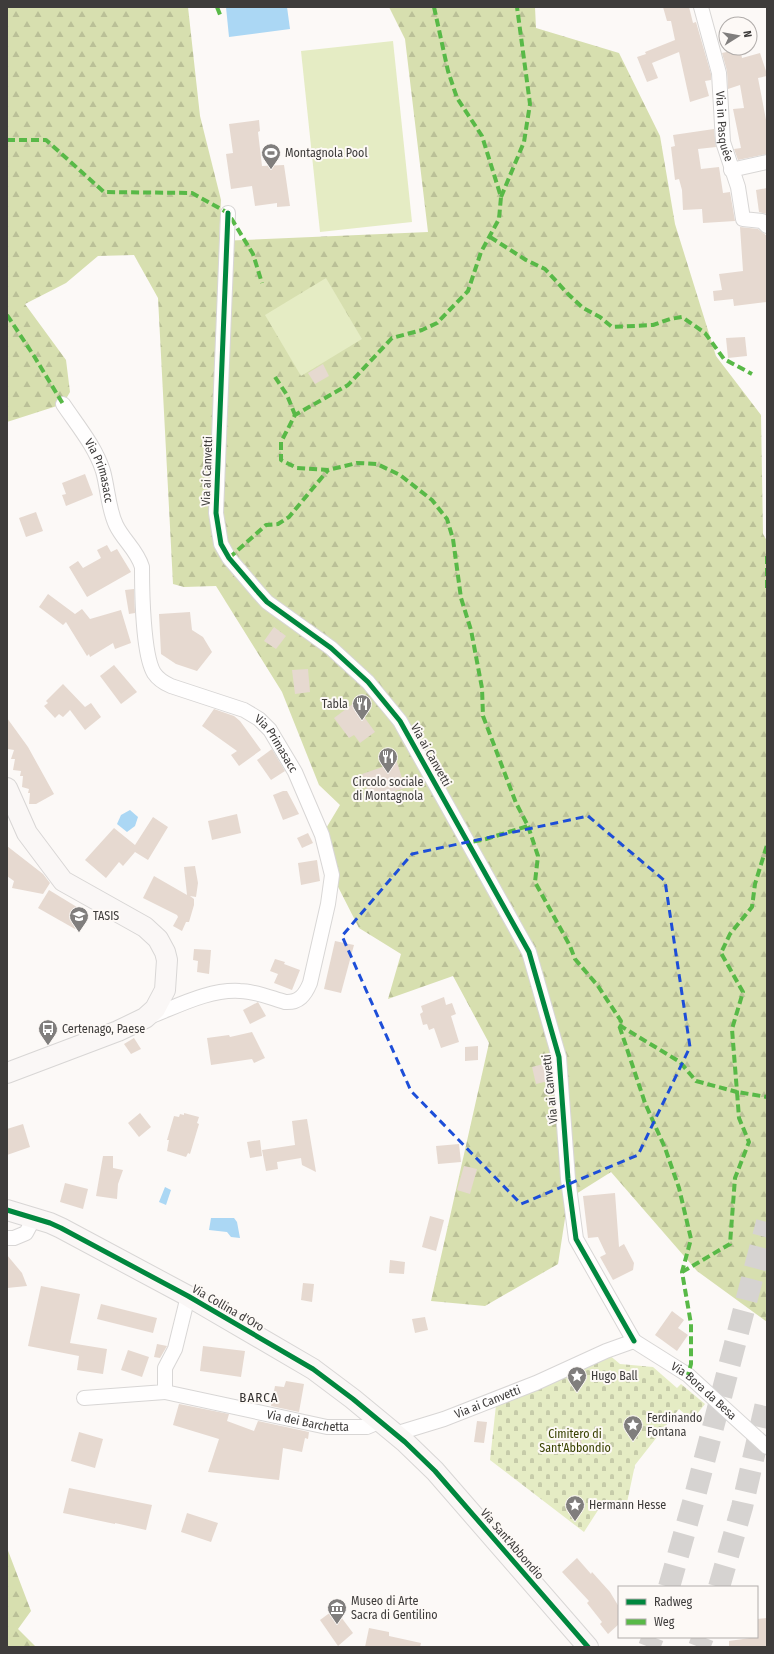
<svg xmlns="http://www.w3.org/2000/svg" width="774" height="1654" font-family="'Fira Sans Condensed',sans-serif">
	<defs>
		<pattern id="forest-firs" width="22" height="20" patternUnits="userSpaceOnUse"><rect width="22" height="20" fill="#d7dfaf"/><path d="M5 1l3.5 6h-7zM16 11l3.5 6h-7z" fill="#bac097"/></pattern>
		<pattern id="cemetery-stones" width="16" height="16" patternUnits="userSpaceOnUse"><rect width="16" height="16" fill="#e5ecc4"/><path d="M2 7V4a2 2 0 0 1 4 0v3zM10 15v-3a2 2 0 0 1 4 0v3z" fill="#c6cba9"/></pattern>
	</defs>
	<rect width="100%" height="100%" fill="#fcf9f7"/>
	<g fill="url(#forest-firs)">
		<polygon points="7,7 188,7 200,116 221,200 219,241 428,232 405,39 389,7 535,7 536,28 619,53 660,136 675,224 716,356 761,415 763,534 767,541 767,1322 697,1271 611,1172 568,1199 558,1264 485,1306 431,1301 489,1043 453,976 388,999 401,954 359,928 332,875 322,835 340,805 319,785 282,692 216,586 184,587 173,584 158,298 134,255 98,256 66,283 25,304 66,360 70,392 63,404 7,422"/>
		<polygon points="7,1548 31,1611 18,1629 36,1647 7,1647"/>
	</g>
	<polygon fill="url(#cemetery-stones)" points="608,1354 620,1364 653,1367 677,1388 681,1384 705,1404 692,1420 679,1409 635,1465 626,1507 602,1504 584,1532 490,1460 496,1405"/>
	<g fill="#e5ecc4">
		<polygon points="393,41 412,222 320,232 301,51"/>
		<polygon points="326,278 362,339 301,376 265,315"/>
	</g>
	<g fill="#abd7f4">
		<polygon points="226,7 287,7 290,29 229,37"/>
		<polygon points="130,810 138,817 135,826 127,832 117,824 121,815"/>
		<polygon points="165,1187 171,1190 166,1205 159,1202"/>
		<polygon points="211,1218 234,1218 237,1222 240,1238 231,1237 227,1232 209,1230"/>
	</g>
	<g fill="#e6d9d0">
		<polygon points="663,7 689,7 693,23 696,22 711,74 711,80 705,81 709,96 690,102 679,52 652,63 658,78 647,82 637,57 646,54 645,52 675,40 671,21 667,21"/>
		<polygon points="740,49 742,58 760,53 767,74 767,76 758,78 767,125 767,154 738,160 734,149 741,148 733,109 744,108 740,85 728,89 727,71 722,53"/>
		<polygon points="259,120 260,131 258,132 262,166 284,165 290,206 277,207 277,203 255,206 252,186 231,189 226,154 233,153 229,124"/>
		<polygon points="714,129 716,147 698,149 701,169 719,167 723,193 730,192 735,221 703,223 702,209 683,210 682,190 679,179 675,180 671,147 675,146 673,135"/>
		<polygon points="767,188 767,214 759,212 756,190"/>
		<polygon points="740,227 758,229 767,236 767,302 734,306 733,299 714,301 713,291 722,290 719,274 743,271"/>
		<polygon points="745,337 747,356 728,358 726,338"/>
		<polygon points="323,364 329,376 315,384 308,373"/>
		<polygon points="85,474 93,495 66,506 62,495 66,494 62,483"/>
		<polygon points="36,512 43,531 26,537 19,518"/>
		<polygon points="107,545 111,552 117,549 131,572 87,597 69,567 78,561 83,568 101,558 97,550"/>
		<polygon points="134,589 135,613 129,614 125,590"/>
		<polygon points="48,594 75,614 82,609 90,619 121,610 131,643 115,649 113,643 90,657 89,654 87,656 66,622 63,625 39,607"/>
		<polygon points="190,612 192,630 203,637 212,652 197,671 176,664 161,654 159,614"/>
		<polygon points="274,627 286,636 276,649 264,641"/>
		<polygon points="114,665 137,692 121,704 100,676"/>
		<polygon points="308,669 310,692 295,694 292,670"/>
		<polygon points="63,684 85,707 91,703 101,717 85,730 70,710 63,717 59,714 55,718 44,706 48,703 46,701"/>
		<polygon points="354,703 375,732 360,743 354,735 349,738 334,718"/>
		<polygon points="214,709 234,716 240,721 261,750 239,766 231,755 237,751 202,726"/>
		<polygon points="7,718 28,747 54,794 36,804 29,804 30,793 28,793 29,789 22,787 23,776 20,776 21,771 13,770 15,759 11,759 14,750 8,749"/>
		<polygon points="272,749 285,771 271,780 257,760"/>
		<polygon points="397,762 405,788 370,799 362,774"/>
		<polygon points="283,791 287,791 299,814 283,820 273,795"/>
		<polygon points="237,814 241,833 212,840 208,821"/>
		<polygon points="153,817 168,827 148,860 135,852 123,866 119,862 106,878 85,860 114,828 135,845"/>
		<polygon points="308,833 313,843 302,848 297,838"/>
		<polygon points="7,846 43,874 50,883 43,894 12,888 14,881 7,876"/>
		<polygon points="317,860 320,881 301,885 298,863"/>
		<polygon points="195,866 198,883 196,897 190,896 194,899 194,905 189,922 186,922 182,931 173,926 178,917 177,915 143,898 154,876 187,895 184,867"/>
		<polygon points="49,890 85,912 75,929 38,908"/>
		<polygon points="335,941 354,945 341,993 324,989"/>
		<polygon points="194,949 211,950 209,974 197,972 198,961 193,960"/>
		<polygon points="275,959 285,962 284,964 300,970 292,990 274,983 278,974 270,971"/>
		<polygon points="444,997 446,1005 452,1003 456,1014 451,1016 459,1042 441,1048 434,1028 429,1030 427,1024 423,1025 420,1014 423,1012 421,1006"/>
		<polygon points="258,1002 266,1016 250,1024 243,1010"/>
		<polygon points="252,1032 265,1058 254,1063 252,1059 211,1065 207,1038 229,1035 230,1037"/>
		<polygon points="134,1038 141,1049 131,1054 124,1044"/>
		<polygon points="478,1046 478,1060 465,1061 465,1047"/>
		<polygon points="551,1062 552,1080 536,1084 532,1067"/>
		<polygon points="140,1113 151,1127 139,1137 128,1123"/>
		<polygon points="184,1113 199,1117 197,1123 199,1124 190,1154 188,1153 186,1157 167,1151 169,1140 167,1140 174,1116 179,1117 180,1114 184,1115"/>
		<polygon points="307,1119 316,1172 302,1165 301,1158 277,1162 278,1169 266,1171 262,1150 295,1145 292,1121"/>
		<polygon points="23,1124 30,1147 7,1155 7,1129"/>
		<polygon points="260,1140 262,1156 250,1158 247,1142"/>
		<polygon points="459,1144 461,1162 438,1164 436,1146"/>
		<polygon points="103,1156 113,1156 113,1168 123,1170 118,1184 117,1199 96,1196"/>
		<polygon points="464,1166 477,1169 470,1194 457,1190"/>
		<polygon points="65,1183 88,1189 83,1209 60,1202"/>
		<polygon points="615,1193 619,1247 624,1244 634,1263 633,1270 613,1280 600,1257 606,1254 598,1237 588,1238 583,1196"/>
		<polygon points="430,1216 444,1220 436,1251 422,1247"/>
		<polygon points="7,1255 22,1273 27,1286 7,1288"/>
		<polygon points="390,1260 405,1262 404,1274 389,1273"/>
		<polygon points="303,1283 314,1284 312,1302 301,1300"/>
		<polygon points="41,1286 80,1294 70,1343 107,1349 103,1374 77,1370 79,1356 28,1346"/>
		<polygon points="101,1304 157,1318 153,1333 97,1319"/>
		<polygon points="672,1311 684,1320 678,1328 688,1335 677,1351 655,1335"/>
		<polygon points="425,1317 428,1330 415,1333 412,1319"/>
		<polygon points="157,1344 167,1346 160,1358 154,1357"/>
		<polygon points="203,1346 245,1351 241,1377 200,1371"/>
		<polygon points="128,1350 149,1357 142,1377 121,1370"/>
		<polygon points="286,1381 304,1384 299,1412 271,1406 275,1386 284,1387"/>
		<polygon points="179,1404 229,1414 227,1421 254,1431 258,1421 309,1432 308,1439 305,1438 302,1452 283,1448 279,1480 208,1472 219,1439 173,1425"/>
		<polygon points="477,1421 487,1422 484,1443 474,1442"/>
		<polygon points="79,1432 103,1439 95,1468 71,1461"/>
		<polygon points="557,1433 578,1436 581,1440 582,1445 577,1450 555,1447"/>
		<polygon points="69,1488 152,1505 146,1530 115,1523 115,1524 63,1513"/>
		<polygon points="187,1513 218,1523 211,1542 181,1532"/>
		<polygon points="577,1558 591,1574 592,1572 610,1592 619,1607 619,1624 608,1634 600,1624 602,1622 587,1603 589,1601 562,1572"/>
		<polygon points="335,1609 353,1633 338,1646 320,1620"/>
		<polygon points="767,1618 767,1647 729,1647 729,1641 757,1637 757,1619"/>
		<polygon points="369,1628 389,1632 389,1636 421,1643 420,1647 365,1647"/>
	</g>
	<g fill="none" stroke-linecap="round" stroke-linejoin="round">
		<g stroke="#d6d3d1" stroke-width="22" stroke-dasharray="22 11" stroke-linecap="butt">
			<polyline points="669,1587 696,1492 767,1222"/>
			<polyline points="719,1587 742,1507 767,1399"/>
			<polyline points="649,1647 653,1637"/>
			<polyline points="699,1647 703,1637"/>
		</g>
		<defs>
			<g id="street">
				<path id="s1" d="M 701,7 L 719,73 L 723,142 L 738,187 L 743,219 L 762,221 L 767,226"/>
				<polyline points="731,170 767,162"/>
				<polyline points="228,213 216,513 221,544 229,558 258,592 267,602 331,648 368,682 400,721 529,952 559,1057 568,1179 576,1239 634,1341"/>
				<path id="s2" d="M 63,404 C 77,425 95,446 103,471 C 108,489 108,508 116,525 C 123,540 137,550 142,567 C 142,590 143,655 154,673 C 158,679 164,683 171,686 L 244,710 L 259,719 L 270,730 L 295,772 L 322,835 L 332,875 L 328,904 L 310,983 C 305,995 299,1003 285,1002 C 271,998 255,991 240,991 C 209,989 178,1006 149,1017"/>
				<polyline points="7,1238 14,1238 26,1233 34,1218"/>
				<path id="s3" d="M 634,1341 L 688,1375 L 767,1447"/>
				<path id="s4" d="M 165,1392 L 327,1427 L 367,1427 L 381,1421"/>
				<polyline points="84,1398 165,1392 165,1368 175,1349 188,1296"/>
				<path id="s5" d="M 395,1434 L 444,1419 L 536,1383 L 606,1351 L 634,1341"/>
			</g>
			<g id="secondary">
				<polyline points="7,788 27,833 63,881 145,927 158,939 165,952 167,960 165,990 155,1009 145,1018 118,1031 7,1073"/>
				<polyline points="7,1210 50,1223 61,1228 188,1296 313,1369 353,1399 405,1442 435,1471 588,1647"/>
			</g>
		</defs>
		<use href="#street" stroke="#d8d6d5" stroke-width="16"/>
		<use href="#secondary" stroke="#d8d6d5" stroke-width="22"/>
		<use href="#street" stroke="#fffefe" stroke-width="14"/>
		<use href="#secondary" stroke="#faf7f6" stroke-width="20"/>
		<g stroke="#58b947" stroke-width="4" stroke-dasharray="8 4" stroke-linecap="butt">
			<polyline points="217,7 221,17"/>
			<polyline points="434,7 448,71 457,98 482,136 501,197 499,219 481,252 468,291 437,323 422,330 392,338 348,385 295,415 281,442 281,460 297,468 328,470 357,463 377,464 400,475 432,500 447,519 453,539 461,598 471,630 482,688 483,716 516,803 528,826 486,839 467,843"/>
			<polyline points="7,140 46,140 104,192 192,193 228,213 253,254 262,283"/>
			<polyline points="501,197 524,142 530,104 517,7"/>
			<polyline points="490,237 526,260 545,269 568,294 583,308 600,317 612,327 653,325 670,319 682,317 705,333 724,359 752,374"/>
			<polyline points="7,315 34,356 63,404"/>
			<polyline points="275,377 287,395 295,415"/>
			<polyline points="767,556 767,590"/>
			<polyline points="229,558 266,525 278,524 289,517 328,470"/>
			<polyline points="528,826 538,856 535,882 570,946 575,959 598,986 621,1021 619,1025 645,1103 665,1148 679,1188 691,1239 682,1272 691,1324 691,1364 688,1375"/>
			<polyline points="619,1025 680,1062 696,1081 737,1092 732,1029 743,992 721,953 730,934 752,907 755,884 767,845"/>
			<polyline points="682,1272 730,1244 735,1178 749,1142 739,1118 737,1092 767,1097"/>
		</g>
		<defs>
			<g id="cycleway">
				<polyline points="228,213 216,513 221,544 229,558 258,592 267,602 331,648 368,682 400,721 529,952 559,1057 568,1179 576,1239 634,1341"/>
				<polyline points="7,1210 50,1223 61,1228 188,1296 313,1369 353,1399 405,1442 435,1471 588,1647"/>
			</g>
		</defs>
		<use href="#cycleway" stroke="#fdf9f6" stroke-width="8"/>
		<use href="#cycleway" stroke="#00873e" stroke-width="5"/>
	</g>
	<path fill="none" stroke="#1d4ed8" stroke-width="3" stroke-dasharray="8 5" stroke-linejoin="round" d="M 588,816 L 665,881 L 690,1047 L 638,1155 L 521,1204 L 411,1091 L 342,936 L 412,854 Z"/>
	<defs>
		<symbol id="stadium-pin" viewBox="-11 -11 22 30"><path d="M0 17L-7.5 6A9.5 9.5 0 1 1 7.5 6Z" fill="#807e7d" stroke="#fdf9f6"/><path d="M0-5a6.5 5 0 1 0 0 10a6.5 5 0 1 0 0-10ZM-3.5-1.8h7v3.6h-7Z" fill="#fff"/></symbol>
		<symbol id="restaurant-pin" viewBox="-11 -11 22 30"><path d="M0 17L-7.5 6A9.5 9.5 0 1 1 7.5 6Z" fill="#807e7d" stroke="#fdf9f6"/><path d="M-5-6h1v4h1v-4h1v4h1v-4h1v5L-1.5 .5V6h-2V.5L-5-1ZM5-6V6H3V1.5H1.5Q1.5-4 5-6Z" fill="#fff"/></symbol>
		<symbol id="school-pin" viewBox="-11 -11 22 30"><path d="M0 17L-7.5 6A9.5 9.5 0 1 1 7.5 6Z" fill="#807e7d" stroke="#fdf9f6"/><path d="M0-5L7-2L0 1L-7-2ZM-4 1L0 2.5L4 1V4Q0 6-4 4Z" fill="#fff"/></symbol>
		<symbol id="bus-pin" viewBox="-11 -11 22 30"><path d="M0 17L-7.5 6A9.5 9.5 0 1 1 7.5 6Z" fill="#807e7d" stroke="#fdf9f6"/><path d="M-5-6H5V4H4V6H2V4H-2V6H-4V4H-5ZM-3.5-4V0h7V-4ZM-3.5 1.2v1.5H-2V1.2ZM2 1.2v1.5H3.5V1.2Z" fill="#fff"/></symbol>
		<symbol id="sight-pin" viewBox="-11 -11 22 30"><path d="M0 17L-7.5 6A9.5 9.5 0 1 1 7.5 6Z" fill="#807e7d" stroke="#fdf9f6"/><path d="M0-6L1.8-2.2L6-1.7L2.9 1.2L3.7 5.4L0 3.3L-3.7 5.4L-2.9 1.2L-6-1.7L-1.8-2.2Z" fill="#fff"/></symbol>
		<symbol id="museum-pin" viewBox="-11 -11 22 30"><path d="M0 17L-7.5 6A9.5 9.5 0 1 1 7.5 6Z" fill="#807e7d" stroke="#fdf9f6"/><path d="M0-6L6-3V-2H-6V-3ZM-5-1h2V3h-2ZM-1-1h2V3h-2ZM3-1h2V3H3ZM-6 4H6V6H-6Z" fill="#fff"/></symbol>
	</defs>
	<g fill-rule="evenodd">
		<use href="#stadium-pin" x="260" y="142" width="22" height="30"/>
		<use href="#restaurant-pin" x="351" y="693" width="22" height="30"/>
		<use href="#restaurant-pin" x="377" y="746" width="22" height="30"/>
		<use href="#school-pin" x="68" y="905" width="22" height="30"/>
		<use href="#bus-pin" x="37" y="1018" width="22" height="30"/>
		<use href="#sight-pin" x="566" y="1365" width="22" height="30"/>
		<use href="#sight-pin" x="622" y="1414" width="22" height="30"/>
		<use href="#sight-pin" x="564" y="1494" width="22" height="30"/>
		<use href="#museum-pin" x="326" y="1597" width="22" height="30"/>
	</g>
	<g text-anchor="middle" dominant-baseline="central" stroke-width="4" stroke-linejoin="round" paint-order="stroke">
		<g font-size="12" fill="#3e3c3b" stroke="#fdf9f6">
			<text stroke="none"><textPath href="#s1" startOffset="122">Via in Pasquée</textPath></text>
			<text transform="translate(207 471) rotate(-88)">Via ai Canvetti</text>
			<text stroke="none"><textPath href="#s2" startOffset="77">Via Primasacc</textPath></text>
			<text stroke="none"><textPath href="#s2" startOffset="437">Via Primasacc</textPath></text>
			<text transform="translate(431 755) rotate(61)">Via ai Canvetti</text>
			<text transform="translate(550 1089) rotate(-96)">Via ai Canvetti</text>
			<text transform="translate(228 1308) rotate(30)">Via Collina d'Oro</text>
			<text stroke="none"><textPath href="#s3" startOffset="86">Via Bora da Besa</textPath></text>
			<text stroke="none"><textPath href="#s5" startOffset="98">Via ai Canvetti</textPath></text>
			<text stroke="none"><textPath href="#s4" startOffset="146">Via dei Barchetta</textPath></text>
			<text transform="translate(512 1544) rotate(49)">Via Sant'Abbondio</text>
		</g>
		<g font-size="12" fill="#3e3c3b" stroke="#fdf9f6" text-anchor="start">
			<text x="285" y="153">Montagnola Pool</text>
			<text x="348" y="704" text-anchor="end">Tabla</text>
			<text x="388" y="782" text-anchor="middle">Circolo sociale<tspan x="388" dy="14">di Montagnola</tspan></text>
			<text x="93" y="916">TASIS</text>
			<text x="62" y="1029">Certenago, Paese</text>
			<text x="591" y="1376">Hugo Ball</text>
			<text x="647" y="1418">Ferdinando<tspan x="647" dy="14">Fontana</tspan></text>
			<text x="589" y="1505">Hermann Hesse</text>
			<text x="351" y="1601">Museo di Arte<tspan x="351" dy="14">Sacra di Gentilino</tspan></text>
		</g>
		<g font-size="12" fill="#394200" stroke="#fdf9f6">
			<text x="575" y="1434">Cimitero di<tspan x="575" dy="14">Sant'Abbondio</tspan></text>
		</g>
		<g font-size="13" letter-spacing="1" fill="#34312f" stroke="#fdf9f6">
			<text x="259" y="1397">BARCA</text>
		</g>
	</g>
	<rect width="774" height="1654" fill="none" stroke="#3e3c3b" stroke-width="16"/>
	<rect x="618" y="1586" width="140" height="52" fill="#fdf9f6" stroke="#b1adab"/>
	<rect x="626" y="1599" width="20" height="6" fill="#00873e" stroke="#b1adab"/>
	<text x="654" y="1606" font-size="12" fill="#3e3c3b">Radweg</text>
	<rect x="626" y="1619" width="20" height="6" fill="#58b947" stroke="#b1adab"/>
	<text x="654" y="1626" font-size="12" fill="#3e3c3b">Weg</text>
	<g transform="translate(738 36) rotate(79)"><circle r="19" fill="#fdf9f6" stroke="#b1adab"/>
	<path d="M0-3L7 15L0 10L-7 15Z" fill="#807e7d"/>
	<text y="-6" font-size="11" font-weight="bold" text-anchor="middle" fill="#3e3c3b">N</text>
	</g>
</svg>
